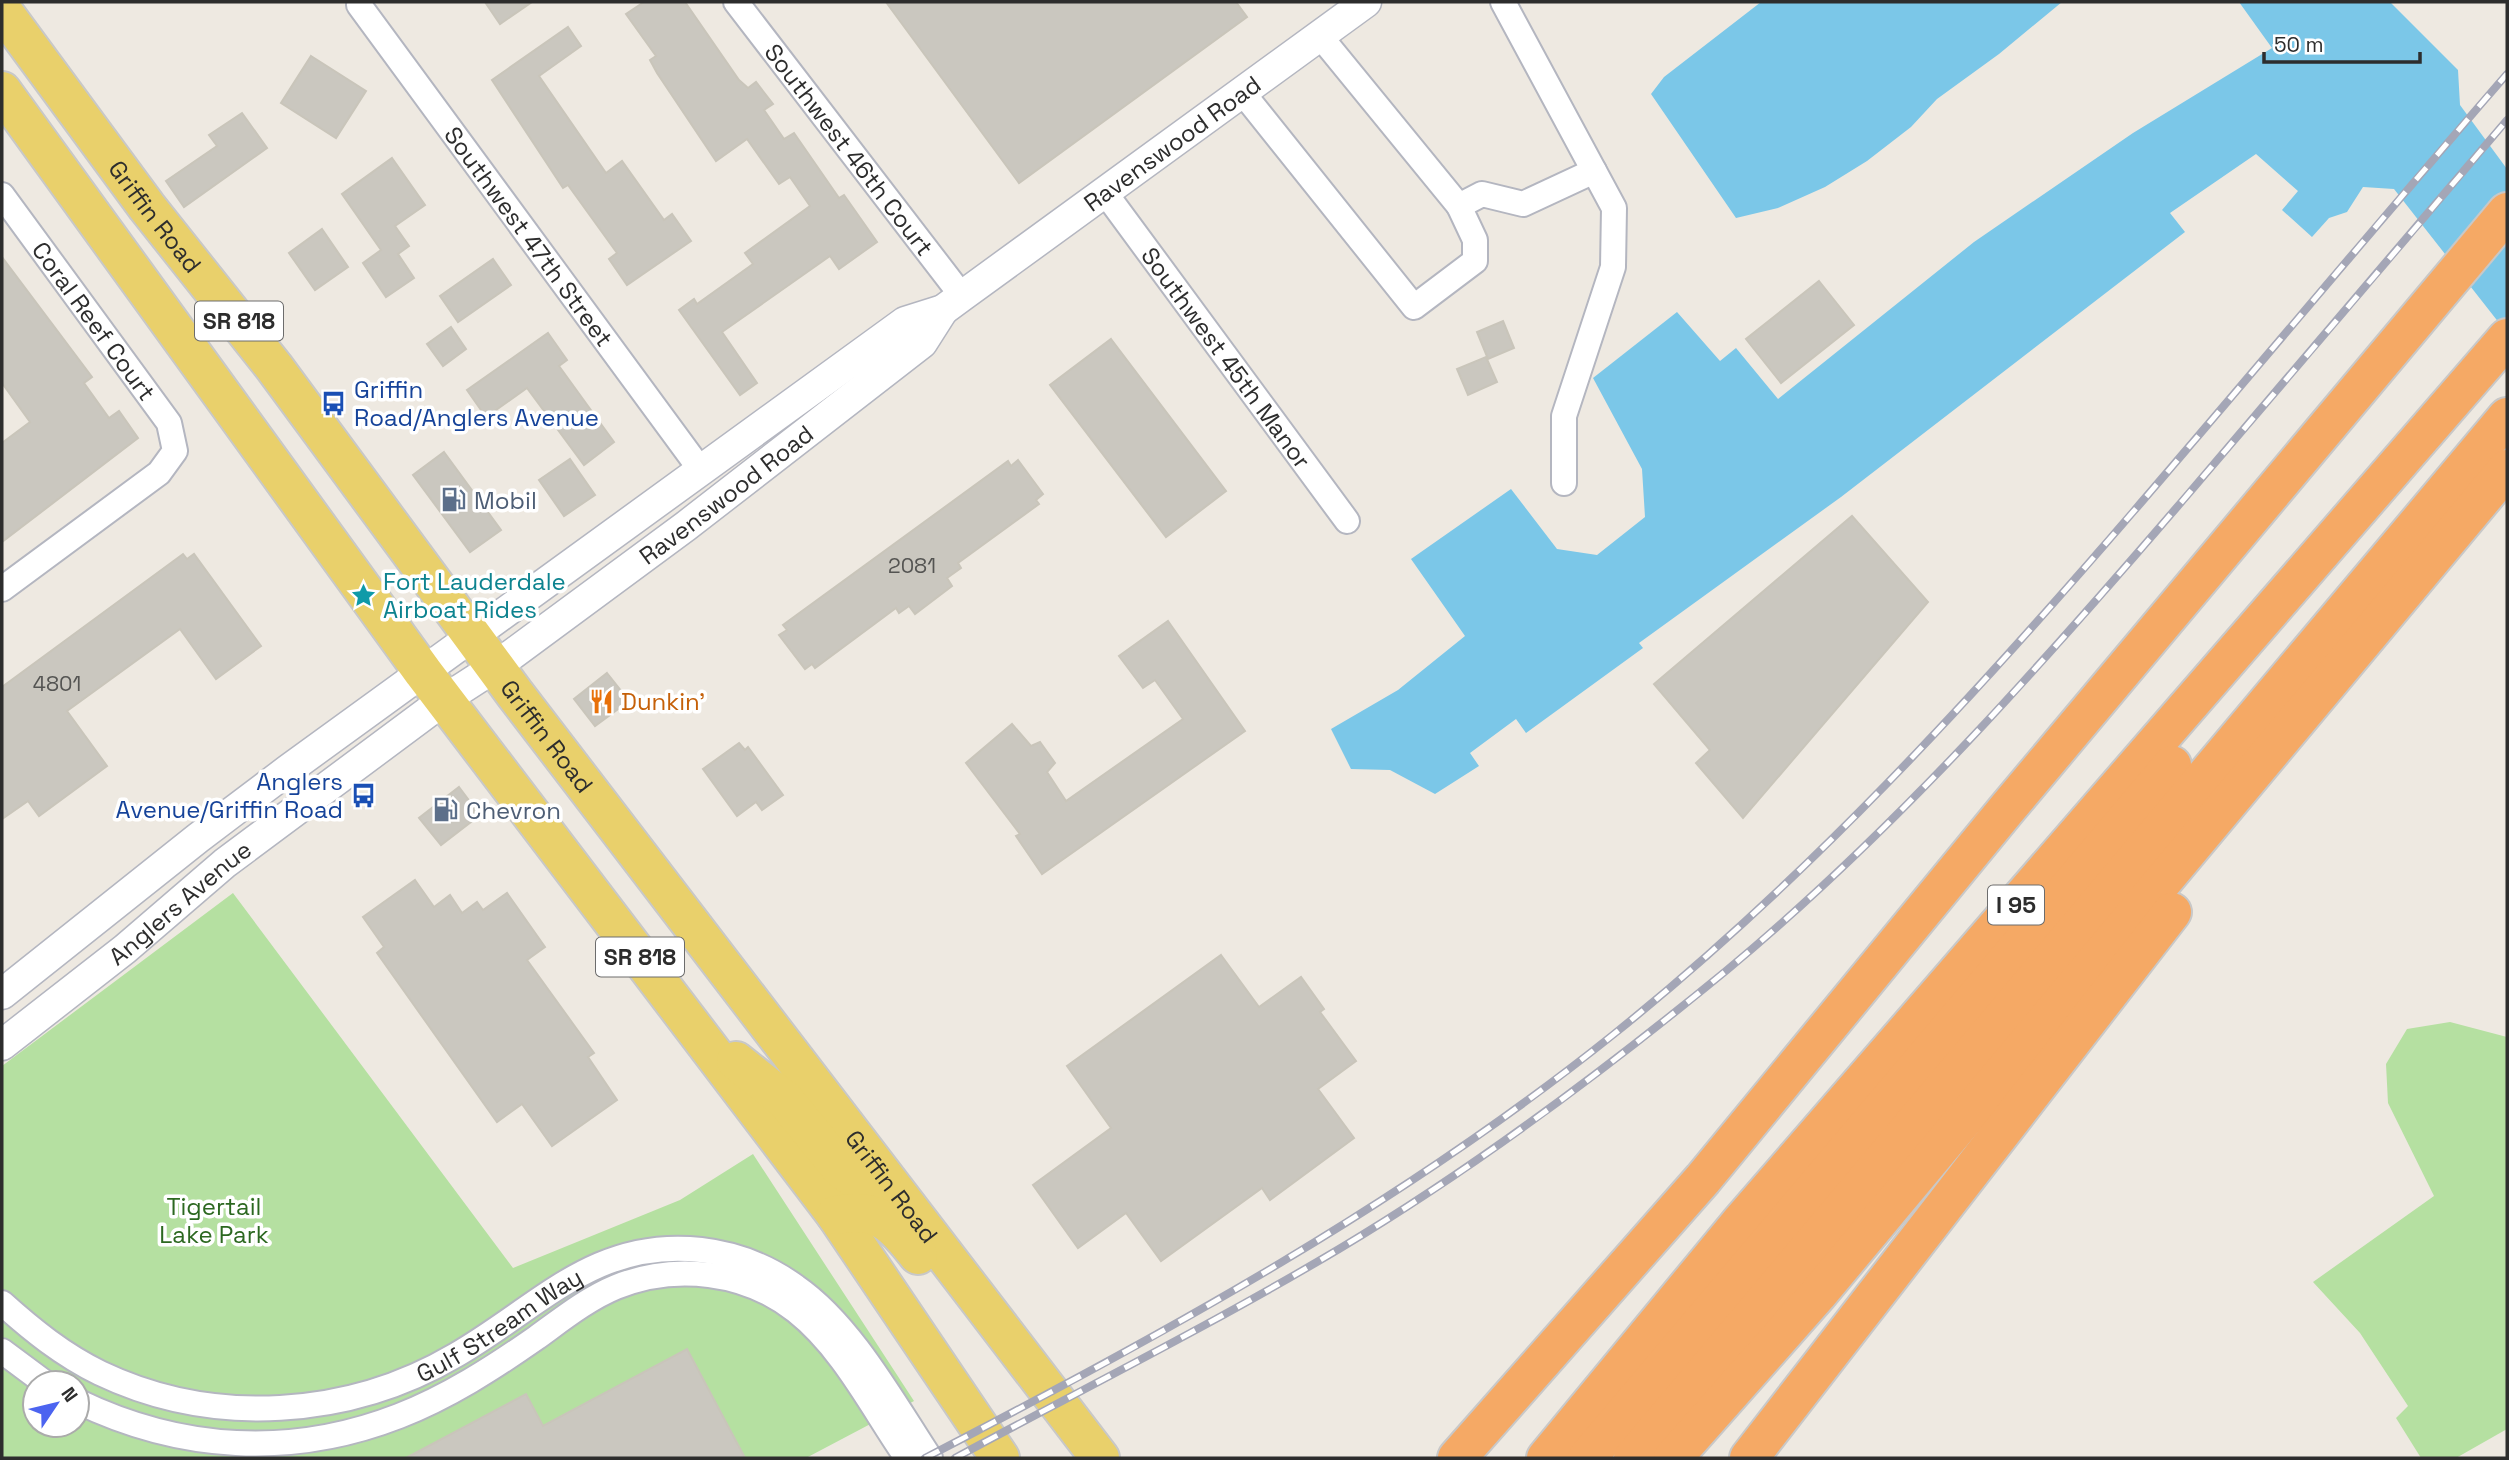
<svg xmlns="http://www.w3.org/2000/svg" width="2509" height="1460" font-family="'Space Grotesk',sans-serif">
	<rect width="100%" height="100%" fill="#eee9e1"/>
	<g fill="#b5e0a1" fill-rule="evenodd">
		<path d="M 233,893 L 513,1268 L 680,1200 L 753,1154 L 914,1401 L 806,1458 L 2,1458 L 2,1066 ZM 35,1383 L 77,1383 L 77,1425 L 35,1425 Z"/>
		<polygon points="2450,1022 2507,1037 2507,1429 2456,1458 2421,1458 2396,1418 2408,1406 2360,1333 2313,1282 2434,1196 2388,1103 2386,1064 2407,1029"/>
	</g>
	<g fill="#7bc7e8">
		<polygon points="1761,2 2062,2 1999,54 1937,99 1911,127 1867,161 1825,187 1778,208 1736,218 1651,94 1664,77"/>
		<polygon points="2239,2 2390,2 2458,70 2460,105 2507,169 2507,333 2394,189 2363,187 2347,212 2329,218 2312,237 2282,210 2298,191 2256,154 2170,213 2185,232 1841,497 1639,643 1643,648 1526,733 1516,719 1470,753 1479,766 1435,794 1390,770 1351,769 1331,729 1398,690 1465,636 1411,559 1511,489 1557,549 1597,555 1645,517 1642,469 1593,378 1677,312 1720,361 1736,348 1778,399 1974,242 2133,133 2272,48"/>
	</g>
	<g fill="#cac7bf" stroke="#c9c5ba" stroke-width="2">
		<polygon points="485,2 532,2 500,24"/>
		<polygon points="644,2 685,2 739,80 748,88 756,82 773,104 764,110 784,139 794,133 839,198 844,195 877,242 839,269 830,256 722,332 757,383 740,395 679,310 694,299 697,304 753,264 745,253 810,206 790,177 779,184 747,139 716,161 657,73 650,60 656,56 626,14"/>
		<polygon points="886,2 1236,2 1247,17 1019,183"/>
		<polygon points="568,27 581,46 539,76 606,173 622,161 664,220 672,214 691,241 627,285 609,259 617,253 568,185 563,188 492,80"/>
		<polygon points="311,56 366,91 336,138 281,103"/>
		<polygon points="242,113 267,148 184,207 166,181 217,146 209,135"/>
		<polygon points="392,158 425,205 395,226 409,246 398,254 414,278 386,297 363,263 381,250 342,194"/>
		<polygon points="322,229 348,267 315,290 289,253"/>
		<polygon points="2,257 92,377 84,383 109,418 119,411 138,438 2,542 2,443 30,422 2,383"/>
		<polygon points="493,259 511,285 458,322 440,296"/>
		<polygon points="1819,281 1854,325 1781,383 1746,339"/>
		<polygon points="1503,321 1514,348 1488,359 1477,332"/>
		<polygon points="451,327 466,349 443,366 427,344"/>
		<polygon points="548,333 567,360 559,366 614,442 584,465 527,388 486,417 467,390"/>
		<polygon points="1111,339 1226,491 1166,537 1050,385"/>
		<polygon points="1486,357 1497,382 1468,395 1457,369"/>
		<polygon points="444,452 501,530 470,552 413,475"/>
		<polygon points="570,459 595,495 564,516 539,480"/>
		<polygon points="1018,460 1043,494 1036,500 1039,504 958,563 961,568 947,578 952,586 915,614 909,606 899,613 896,608 815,668 812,664 805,669 779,635 787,630 783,625 1008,461 1011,466"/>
		<polygon points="1852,516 1928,602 1743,818 1696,763 1710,750 1654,684"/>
		<polygon points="183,554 187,559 194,554 261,646 216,679 180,629 67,711 107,766 39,816 28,801 2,819 2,687"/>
		<polygon points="1168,621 1245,731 1042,874 1016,836 1020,834 966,763 1012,724 1031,746 1040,742 1055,763 1047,772 1066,801 1183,719 1155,680 1143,688 1119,656"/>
		<polygon points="607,673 626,697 625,704 595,726 574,699"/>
		<polygon points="739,743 745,750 748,747 783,795 762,810 756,802 737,816 703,769"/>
		<polygon points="459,787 480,815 441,845 419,818"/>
		<polygon points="415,880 434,907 450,895 462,913 477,902 483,910 507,893 545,947 527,960 594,1053 588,1057 617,1100 552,1146 522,1104 497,1122 377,953 384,947 363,917"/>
		<polygon points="1221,955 1259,1007 1301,977 1324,1009 1320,1012 1356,1061 1318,1089 1354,1138 1270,1200 1262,1188 1161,1261 1126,1213 1078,1248 1033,1185 1111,1128 1067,1066"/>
		<polygon points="687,1349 745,1458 406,1458 526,1394 543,1426"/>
	</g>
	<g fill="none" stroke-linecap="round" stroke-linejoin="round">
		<defs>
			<g id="minor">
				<path id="s1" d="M 736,2 L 962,296"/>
				<polyline points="1503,2 1614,208 1613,267 1564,416 1564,483"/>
				<path id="s2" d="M 359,5 L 700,469"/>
				<polyline points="1320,36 1459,206"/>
				<polyline points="1242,92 1414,307 1475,261 1475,240 1459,206 1482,194 1523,204 1594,171"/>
				<path id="s3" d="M 1106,194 L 1347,521"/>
				<path id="s4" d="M 2,195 L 169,423 L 175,451 L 159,473 L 2,589"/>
				<path id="s5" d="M 2,1303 C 32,1330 63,1355 100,1373 C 213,1427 349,1418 456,1355 C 539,1307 595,1238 701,1250 C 736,1254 767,1266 796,1287 C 851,1325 893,1402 930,1458"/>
				<polyline points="2,1351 45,1383"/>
				<path d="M 77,1401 C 180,1451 291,1458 399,1416 C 448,1397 493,1368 536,1338 C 561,1320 587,1299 616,1287 C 675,1263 746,1271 796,1311 C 843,1348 873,1409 907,1458"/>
			</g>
			<g id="tertiary">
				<path id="s6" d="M 2,994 L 198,838 L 288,770 L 905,322 L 943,310 L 962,296 L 1366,2"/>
				<path id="s7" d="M 2,1045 L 125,949 L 225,863 L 444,700 L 495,667 L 686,526 L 922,343 L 943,310"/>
			</g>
			<g id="primary">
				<path id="s8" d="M 2,10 L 147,207 L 274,367 L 515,694 L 1100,1458"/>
				<polyline points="2,91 423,672 836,1215 1000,1458"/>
				<polyline points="736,1061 785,1100 841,1169 856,1180 868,1182 883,1176"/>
				<path d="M 836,1215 C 878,1207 893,1223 918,1255"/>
			</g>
			<g id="motorway">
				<polyline points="1457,1458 1703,1179 2006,810 2507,212"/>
				<polyline points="1546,1458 1739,1224 2507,338"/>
				<polyline points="1587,1458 2172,765"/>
				<polyline points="1633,1458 2507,417"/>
				<polyline points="1673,1458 1818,1294 2507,469"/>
				<polyline points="1749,1458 2172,912"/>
			</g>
		</defs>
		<use href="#minor" stroke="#b4b6c0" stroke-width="28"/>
		<use href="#tertiary" stroke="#b4b6c0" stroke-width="33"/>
		<use href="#primary" stroke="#c8c8c8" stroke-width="42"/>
		<use href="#motorway" stroke="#c8c8c8" stroke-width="42"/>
		<use href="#minor" stroke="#fff" stroke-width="24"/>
		<use href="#tertiary" stroke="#fff" stroke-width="30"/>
		<use href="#primary" stroke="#e9d06b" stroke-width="38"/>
		<use href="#motorway" stroke="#f5a965" stroke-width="38"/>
		<defs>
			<g id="rail">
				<path d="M 925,1458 C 1165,1334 1403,1203 1614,1034 C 1807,879 1972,699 2133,512 C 2258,367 2381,219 2507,74"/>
				<path d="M 955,1458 C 1083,1389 1213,1324 1339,1249 C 1476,1167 1604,1071 1727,970 C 1899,827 2045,661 2190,492 C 2296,368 2402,244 2507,120"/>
			</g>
		</defs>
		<use href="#rail" stroke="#a4a6b6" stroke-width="8"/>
		<use href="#rail" stroke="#fff" stroke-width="5" stroke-dasharray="16" stroke-linecap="butt"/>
	</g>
	<defs>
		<symbol id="bus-bare" viewBox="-9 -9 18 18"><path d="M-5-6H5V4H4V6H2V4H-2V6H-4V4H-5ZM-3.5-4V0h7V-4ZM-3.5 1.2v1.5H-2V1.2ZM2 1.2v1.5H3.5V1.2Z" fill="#1a4fb4" stroke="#fff" stroke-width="2.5" paint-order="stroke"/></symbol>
		<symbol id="fuel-bare" viewBox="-9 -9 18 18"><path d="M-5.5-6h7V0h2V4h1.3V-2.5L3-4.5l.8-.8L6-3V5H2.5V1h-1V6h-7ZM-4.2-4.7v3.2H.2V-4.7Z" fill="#5c6f8a" stroke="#fff" stroke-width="2.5" paint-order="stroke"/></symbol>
		<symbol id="sight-bare" viewBox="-9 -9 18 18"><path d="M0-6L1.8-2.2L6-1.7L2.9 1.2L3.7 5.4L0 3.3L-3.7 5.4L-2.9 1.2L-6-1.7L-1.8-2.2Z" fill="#0f9aa8" stroke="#fff" stroke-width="2.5" paint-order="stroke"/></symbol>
		<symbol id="restaurant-bare" viewBox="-9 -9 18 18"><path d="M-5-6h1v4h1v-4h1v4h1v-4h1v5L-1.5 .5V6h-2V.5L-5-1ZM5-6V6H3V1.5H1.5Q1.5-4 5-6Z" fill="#e8710a" stroke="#fff" stroke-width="2.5" paint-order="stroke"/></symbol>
	</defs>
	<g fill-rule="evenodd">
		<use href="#bus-bare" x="316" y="386" width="35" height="35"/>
		<use href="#fuel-bare" x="436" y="482" width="35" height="35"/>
		<use href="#sight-bare" x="346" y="578" width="35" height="35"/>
		<use href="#restaurant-bare" x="584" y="684" width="35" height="35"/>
		<use href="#bus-bare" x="346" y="778" width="35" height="35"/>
		<use href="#fuel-bare" x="428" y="792" width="35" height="35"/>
	</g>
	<g text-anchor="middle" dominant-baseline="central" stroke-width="7" stroke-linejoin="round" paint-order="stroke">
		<g font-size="21" fill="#545452">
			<text x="912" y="565">2081</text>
			<text x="57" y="683">4801</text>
		</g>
		<g fill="#fff" stroke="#6c6c6c" stroke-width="2">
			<rect x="195" y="301.5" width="88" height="39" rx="5"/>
			<rect x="1988" y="885.5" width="56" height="39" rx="5"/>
			<rect x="596" y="937.5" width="88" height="39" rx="5"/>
		</g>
		<g font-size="23" font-weight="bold" fill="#2d2d2d">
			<text x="239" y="321">SR 818</text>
			<text x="2016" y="905">I 95</text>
			<text x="640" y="957">SR 818</text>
		</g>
		<g font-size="24" fill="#2d2d2d" stroke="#fff">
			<text stroke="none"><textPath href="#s6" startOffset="1449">Ravenswood Road</textPath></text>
			<text stroke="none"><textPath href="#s1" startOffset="186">Southwest 46th Court</textPath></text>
			<text stroke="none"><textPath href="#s8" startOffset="257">Griffin Road</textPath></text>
			<text stroke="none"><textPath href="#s2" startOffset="287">Southwest 47th Street</textPath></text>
			<text stroke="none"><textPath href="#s4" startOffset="156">Coral Reef Court</textPath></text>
			<text stroke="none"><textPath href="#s3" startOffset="203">Southwest 45th Manor</textPath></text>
			<text stroke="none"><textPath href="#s7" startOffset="910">Ravenswood Road</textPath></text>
			<text stroke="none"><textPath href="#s8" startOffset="908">Griffin Road</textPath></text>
			<text stroke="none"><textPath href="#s7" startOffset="228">Anglers Avenue</textPath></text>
			<text stroke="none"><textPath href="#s8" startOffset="1475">Griffin Road</textPath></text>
			<text stroke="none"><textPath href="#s5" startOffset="544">Gulf Stream Way</textPath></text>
		</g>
		<g font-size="24" fill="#164399" stroke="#fff" text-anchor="start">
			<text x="354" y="389">Griffin<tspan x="354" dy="28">Road/Anglers Avenue</tspan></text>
			<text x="343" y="781" text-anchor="end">Anglers<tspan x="343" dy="28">Avenue/Griffin Road</tspan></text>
		</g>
		<g font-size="24" fill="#4e5e75" stroke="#fff" text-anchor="start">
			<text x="474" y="500">Mobil</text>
			<text x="466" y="810">Chevron</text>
		</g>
		<g font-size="24" fill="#0d838f" stroke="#fff" text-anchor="start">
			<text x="383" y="581">Fort Lauderdale<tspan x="383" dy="28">Airboat Rides</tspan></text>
		</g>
		<g font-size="24" fill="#c56008" stroke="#fff" text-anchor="start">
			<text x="621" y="701">Dunkin'</text>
		</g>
		<g font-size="24" fill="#2c6820" stroke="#fff">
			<text x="214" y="1206">Tigertail<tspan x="214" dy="28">Lake Park</tspan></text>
		</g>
	</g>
	<rect width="2509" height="1460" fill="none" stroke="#2d2d2d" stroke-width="7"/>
	<g transform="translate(56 1404) rotate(55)"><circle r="33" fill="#ffffff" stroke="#ababab" stroke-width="2"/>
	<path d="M0-5L12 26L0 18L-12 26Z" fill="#4c64f0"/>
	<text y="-10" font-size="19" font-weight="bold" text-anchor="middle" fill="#2d2d2d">N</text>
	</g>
	<path d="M2264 52v10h156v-10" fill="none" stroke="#2d2d2d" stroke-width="3.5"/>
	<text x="2274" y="52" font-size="21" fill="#2d2d2d" stroke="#ffffff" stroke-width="5" paint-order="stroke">50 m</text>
</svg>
